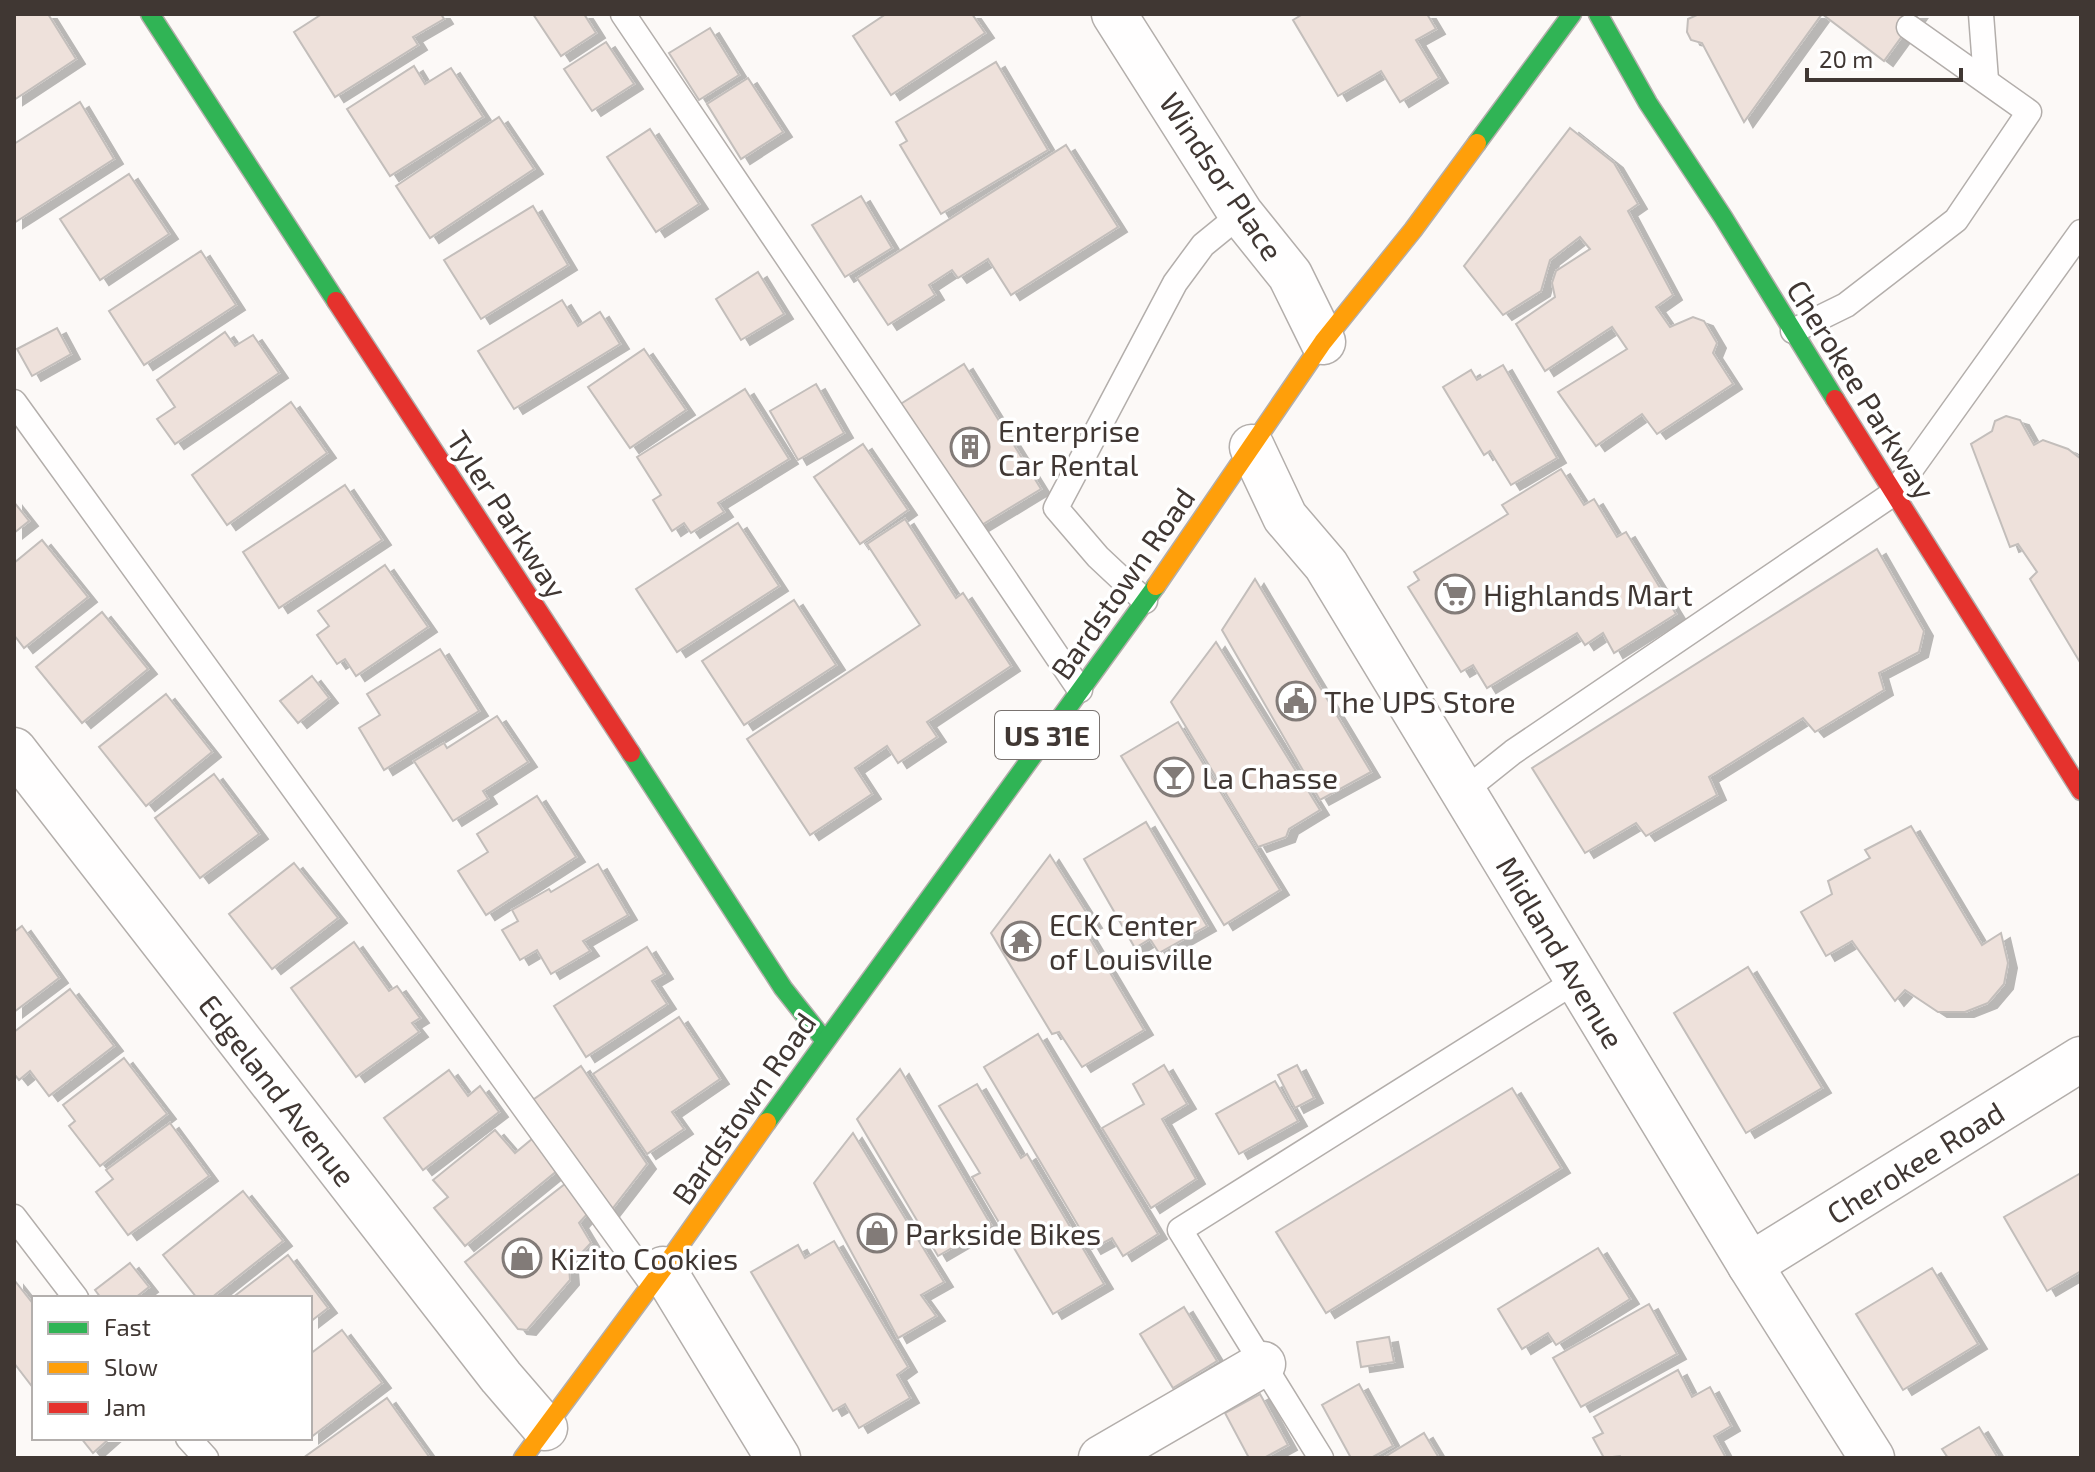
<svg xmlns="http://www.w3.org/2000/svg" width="2095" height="1472" font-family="'Exo 2',sans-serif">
	<defs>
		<filter id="shadow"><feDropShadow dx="9" dy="5" stdDeviation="0" flood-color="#0004"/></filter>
	</defs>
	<rect width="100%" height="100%" fill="#fcf9f7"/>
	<g fill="#eee1db" stroke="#c3bebb" stroke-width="2" filter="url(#shadow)">
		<polygon points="14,14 48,14 76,59 14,100"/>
		<polygon points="322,14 441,14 444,19 413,37 418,45 335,97 294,32"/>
		<polygon points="533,14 584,14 596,33 561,56"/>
		<polygon points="886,14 972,14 985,33 891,95 853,36"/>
		<polygon points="1303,14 1427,14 1436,29 1416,40 1439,78 1400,102 1381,71 1338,96 1293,20"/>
		<polygon points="1699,14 1918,14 1884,61 1822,14 1744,122 1702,43 1691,40 1687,32 1688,19"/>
		<polygon points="710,28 739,75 699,100 669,53"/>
		<polygon points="606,42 634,84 592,111 564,69"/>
		<polygon points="996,62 1048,150 941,214 900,145 907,141 896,122"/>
		<polygon points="414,66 425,84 451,68 483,117 390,176 347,109"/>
		<polygon points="748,78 783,132 741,159 707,104"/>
		<polygon points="80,102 114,159 14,223 14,144"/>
		<polygon points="499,117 534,169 430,238 396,186"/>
		<polygon points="1570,128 1614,163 1638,204 1628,211 1673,295 1656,307 1670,327 1693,317 1704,321 1717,343 1713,353 1733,384 1657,434 1642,414 1596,446 1558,392 1627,349 1612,327 1545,371 1516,324 1555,297 1552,283 1556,271 1590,249 1580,237 1550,260 1541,291 1503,315 1464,266"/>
		<polygon points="650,129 699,204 656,232 607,157"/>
		<polygon points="1066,145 1118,227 1011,295 988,259 958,278 952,270 929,285 935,295 888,325 857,278"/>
		<polygon points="129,174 169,234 100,280 60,219"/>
		<polygon points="861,196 892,248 845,277 812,225"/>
		<polygon points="533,206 568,265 481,319 444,260"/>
		<polygon points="201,251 236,305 144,365 109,311"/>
		<polygon points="758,272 784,314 741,340 716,299"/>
		<polygon points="562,300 578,326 600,312 620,344 514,409 478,351"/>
		<polygon points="57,328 71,354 32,376 17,349"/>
		<polygon points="225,332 235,346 253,335 279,373 175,444 157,419 175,407 157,380"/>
		<polygon points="644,349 686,410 630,448 588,387"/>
		<polygon points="964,364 1041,489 975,529 899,405"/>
		<polygon points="1503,365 1557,458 1511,485 1490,451 1484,455 1443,387 1471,370 1477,380"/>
		<polygon points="816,384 844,433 798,460 770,411"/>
		<polygon points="745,389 789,459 718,503 724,512 691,533 684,523 672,531 653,500 661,495 637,457"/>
		<polygon points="291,402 327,453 227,525 192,475"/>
		<polygon points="2006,416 2020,420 2034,445 2043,440 2068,449 2081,459 2081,664 2030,579 2037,572 2018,544 2010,547 1971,444 1992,431 1995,421"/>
		<polygon points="863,444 908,510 860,544 814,477"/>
		<polygon points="1561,469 1584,505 1594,499 1617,537 1626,532 1676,614 1614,653 1603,633 1585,645 1577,633 1487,688 1473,665 1461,672 1408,587 1419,580 1414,572 1508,514 1502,505"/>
		<polygon points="345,485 382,540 279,608 243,552"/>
		<polygon points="14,502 29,521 14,533"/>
		<polygon points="905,519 956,598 963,593 1011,666 927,722 937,737 898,763 887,746 855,768 872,794 810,835 747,739 920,625 867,544"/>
		<polygon points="738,523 779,586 677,652 636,589"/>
		<polygon points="42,540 88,597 24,648 14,635 14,563"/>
		<polygon points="1877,549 1924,631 1919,652 1879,673 1884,690 1815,732 1803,718 1709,777 1717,795 1646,836 1636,823 1585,853 1532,768"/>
		<polygon points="385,565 428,627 356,676 345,659 337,664 317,635 329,626 318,611"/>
		<polygon points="1255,579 1371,772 1320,800 1222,630"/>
		<polygon points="794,600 836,665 744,725 702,661"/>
		<polygon points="102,612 148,669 82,723 36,667"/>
		<polygon points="1216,642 1320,810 1289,829 1286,837 1258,847 1171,702"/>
		<polygon points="440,649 479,711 384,770 359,728 380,715 367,694"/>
		<polygon points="312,676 329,698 298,723 280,701"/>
		<polygon points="166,694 212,752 146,806 99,747"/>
		<polygon points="497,716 528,762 483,791 488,799 453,821 414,761 444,743 447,748"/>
		<polygon points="1178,722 1280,890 1224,925 1121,756"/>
		<polygon points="214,774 259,834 200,878 155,818"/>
		<polygon points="537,796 576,857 486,915 458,871 488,852 477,834"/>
		<polygon points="1146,822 1207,926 1159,953 1150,939 1135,948 1084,859"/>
		<polygon points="1911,826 1982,945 2001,933 2008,963 2004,984 1988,1003 1965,1012 1938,1012 1905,990 1895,1001 1852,941 1826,956 1801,912 1832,894 1828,881 1870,858 1865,850"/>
		<polygon points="1050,855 1093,923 1083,927 1144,1030 1082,1067 1059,1032 1052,1034 991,933"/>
		<polygon points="294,863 338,918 272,969 229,914"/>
		<polygon points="598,864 628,915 583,941 590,951 551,974 537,950 520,960 502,930 518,921 512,910 549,889 551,892"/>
		<polygon points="22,926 59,978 14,1012 14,932"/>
		<polygon points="354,942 389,991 397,986 420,1018 412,1023 419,1032 356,1077 291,988"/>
		<polygon points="647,947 664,974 652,981 667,1004 586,1057 554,1006"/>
		<polygon points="1748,967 1822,1088 1746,1133 1674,1013"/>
		<polygon points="70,989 114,1046 49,1096 30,1071 19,1080 14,1074 14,1032"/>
		<polygon points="679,1017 720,1079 672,1112 684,1129 647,1154 593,1074"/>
		<polygon points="1038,1034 1158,1234 1123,1256 1112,1238 1092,1249 984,1067"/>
		<polygon points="124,1058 167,1114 100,1166 69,1126 75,1121 63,1105"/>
		<polygon points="1164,1065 1187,1104 1162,1119 1196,1179 1151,1208 1102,1128 1144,1104 1133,1084"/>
		<polygon points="1297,1065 1314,1098 1295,1108 1278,1075"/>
		<polygon points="581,1066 647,1164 606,1217 527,1104"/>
		<polygon points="900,1069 991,1225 938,1256 857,1119"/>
		<polygon points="449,1070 468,1096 480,1086 499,1112 423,1170 384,1118"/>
		<polygon points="1275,1081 1298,1121 1239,1154 1216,1114"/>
		<polygon points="977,1084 1021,1158 1027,1154 1104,1284 1053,1314 972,1177 980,1173 939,1106"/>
		<polygon points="1512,1088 1561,1168 1326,1313 1276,1232"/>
		<polygon points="170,1123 209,1176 128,1235 96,1192 113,1179 106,1170"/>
		<polygon points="495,1130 515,1153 532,1139 558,1170 465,1246 434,1208 448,1197 433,1180"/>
		<polygon points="853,1133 944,1282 921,1295 936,1316 898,1338 814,1183"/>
		<polygon points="2081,1173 2081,1271 2047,1291 2004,1217"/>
		<polygon points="570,1180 590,1211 579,1223 591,1243 569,1266 570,1280 527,1330 518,1329 465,1262"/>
		<polygon points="243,1191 283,1241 211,1298 197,1298 163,1255"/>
		<polygon points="834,1241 908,1367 897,1375 910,1398 859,1428 845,1404 833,1411 751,1272 798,1245 805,1258"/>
		<polygon points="1598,1248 1630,1299 1556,1345 1548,1333 1522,1349 1498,1309"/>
		<polygon points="288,1255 328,1308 310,1322 310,1298 232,1298"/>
		<polygon points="130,1263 149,1287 135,1298 101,1298 95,1290"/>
		<polygon points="1932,1268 1978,1344 1903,1390 1856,1314"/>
		<polygon points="15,1281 34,1305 34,1389 14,1363"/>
		<polygon points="1649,1304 1677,1354 1581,1407 1553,1358"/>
		<polygon points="1184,1307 1217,1361 1173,1388 1140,1334"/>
		<polygon points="342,1330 382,1383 310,1438 310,1354"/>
		<polygon points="1389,1337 1394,1362 1361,1367 1357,1342"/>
		<polygon points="1678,1370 1692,1397 1710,1387 1731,1426 1714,1436 1726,1458 1621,1458 1620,1456 1604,1458 1593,1438 1603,1433 1594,1417"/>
		<polygon points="1359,1384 1393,1446 1371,1458 1351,1458 1322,1405"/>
		<polygon points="1260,1394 1288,1445 1264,1458 1249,1458 1225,1413"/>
		<polygon points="387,1398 430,1458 303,1458"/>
		<polygon points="1979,1427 1998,1458 1948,1458 1942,1449"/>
		<polygon points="1424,1433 1439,1458 1383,1458"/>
		<polygon points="81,1438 110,1438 93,1453"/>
	</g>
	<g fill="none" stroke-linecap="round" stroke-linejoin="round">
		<defs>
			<g id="lane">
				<polyline points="623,14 1080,690"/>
				<polyline points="1981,14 1986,80"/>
				<polyline points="1793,331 1846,305 1956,220 2029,112 1909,27"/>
				<polyline points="14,402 652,1284"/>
				<polyline points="1145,601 1098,557 1056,508 1175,283 1203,245 1241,214"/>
				<polyline points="1463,792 1513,752 1894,493 2081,232"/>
				<polyline points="14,1217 76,1298"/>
				<polyline points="188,1438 206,1458"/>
				<polyline points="1321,1458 1180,1230 1577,980"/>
			</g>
			<g id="street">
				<polyline points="1114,14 1241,214 1290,275 1323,342"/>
				<polyline points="1252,447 1285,517 1326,565 1750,1265 1872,1458"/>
				<polyline points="14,750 501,1377 545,1428"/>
				<polyline points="1750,1265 2081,1059"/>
				<polyline points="663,1269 778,1458"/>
				<polyline points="1101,1458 1263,1364"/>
			</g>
			<g id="fast">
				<polyline points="150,14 336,301"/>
				<polyline points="1598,14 1648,103 1723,217 1835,399"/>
				<polyline points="1477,143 1572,14"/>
				<polyline points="631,753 783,988 825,1041"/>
				<polyline points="767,1122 1156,586"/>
			</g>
			<g id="slow">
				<polyline points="1156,586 1323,342 1413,230 1477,143"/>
				<polyline points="523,1458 663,1269 767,1122"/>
			</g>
			<g id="jam">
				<polyline points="336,301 631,753"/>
				<polyline points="1835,399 2081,791"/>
			</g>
		</defs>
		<use href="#lane" stroke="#b3aeab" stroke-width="27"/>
		<use href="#street" stroke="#b3aeab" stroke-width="47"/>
		<use href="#fast" stroke="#b3aeab" stroke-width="21"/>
		<use href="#slow" stroke="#b3aeab" stroke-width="21"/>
		<use href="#jam" stroke="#b3aeab" stroke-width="21"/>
		<use href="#lane" stroke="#fffefe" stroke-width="24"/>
		<use href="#street" stroke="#fffefe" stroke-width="44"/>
		<use href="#fast" stroke="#30b455" stroke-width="18"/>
		<use href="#slow" stroke="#ff9f0a" stroke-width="18"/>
		<use href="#jam" stroke="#e5322d" stroke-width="18"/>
	</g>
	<defs>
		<symbol id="building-ring" viewBox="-11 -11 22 22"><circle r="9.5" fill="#fff" stroke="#827b78" stroke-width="1.5"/><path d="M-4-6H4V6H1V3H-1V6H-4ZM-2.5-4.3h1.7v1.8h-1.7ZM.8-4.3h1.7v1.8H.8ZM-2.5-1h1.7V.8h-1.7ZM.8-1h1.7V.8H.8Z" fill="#827b78"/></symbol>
		<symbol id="supermarket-ring" viewBox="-11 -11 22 22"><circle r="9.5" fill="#fff" stroke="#827b78" stroke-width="1.5"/><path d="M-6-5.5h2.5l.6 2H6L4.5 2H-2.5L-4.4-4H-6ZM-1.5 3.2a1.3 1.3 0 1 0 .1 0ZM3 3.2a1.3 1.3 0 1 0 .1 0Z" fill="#827b78"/></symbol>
		<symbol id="civic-ring" viewBox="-11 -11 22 22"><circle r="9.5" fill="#fff" stroke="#827b78" stroke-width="1.5"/><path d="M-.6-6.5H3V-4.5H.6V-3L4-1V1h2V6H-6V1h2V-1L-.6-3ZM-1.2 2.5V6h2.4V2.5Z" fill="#827b78"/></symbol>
		<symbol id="bar-ring" viewBox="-11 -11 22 22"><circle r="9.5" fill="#fff" stroke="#827b78" stroke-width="1.5"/><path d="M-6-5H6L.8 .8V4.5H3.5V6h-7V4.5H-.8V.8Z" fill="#827b78"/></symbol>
		<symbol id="temple-ring" viewBox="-11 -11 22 22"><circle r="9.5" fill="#fff" stroke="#827b78" stroke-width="1.5"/><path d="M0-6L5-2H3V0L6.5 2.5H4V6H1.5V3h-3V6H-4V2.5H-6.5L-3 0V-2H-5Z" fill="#827b78"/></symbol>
		<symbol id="shop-ring" viewBox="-11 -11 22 22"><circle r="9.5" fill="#fff" stroke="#827b78" stroke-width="1.5"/><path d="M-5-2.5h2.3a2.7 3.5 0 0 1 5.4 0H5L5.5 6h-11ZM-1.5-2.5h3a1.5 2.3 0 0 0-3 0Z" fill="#827b78"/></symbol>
	</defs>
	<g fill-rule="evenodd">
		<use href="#building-ring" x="948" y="425" width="44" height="44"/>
		<use href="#supermarket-ring" x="1433" y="572" width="44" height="44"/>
		<use href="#civic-ring" x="1274" y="679" width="44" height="44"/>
		<use href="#bar-ring" x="1152" y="755" width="44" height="44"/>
		<use href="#temple-ring" x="999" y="919" width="44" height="44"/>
		<use href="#shop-ring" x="855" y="1211" width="44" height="44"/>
		<use href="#shop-ring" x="500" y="1236" width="44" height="44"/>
	</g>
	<g text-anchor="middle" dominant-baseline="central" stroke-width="7" stroke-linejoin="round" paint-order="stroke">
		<rect fill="#fff" stroke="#797370" stroke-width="2" x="995" y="711" width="104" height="48" rx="6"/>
		<g font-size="28" font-weight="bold" fill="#403733">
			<text x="1047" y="735">US 31E</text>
		</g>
		<g font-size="30" fill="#403733" stroke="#fff">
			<text transform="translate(1222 176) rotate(56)">Windsor Place</text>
			<text transform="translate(1862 389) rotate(58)">Cherokee Parkway</text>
			<text transform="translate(508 514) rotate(57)">Tyler Parkway</text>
			<text transform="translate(1122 583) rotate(-55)">Bardstown Road</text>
			<text transform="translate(1561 952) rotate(59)">Midland Avenue</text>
			<text transform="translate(278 1090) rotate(52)">Edgeland Avenue</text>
			<text transform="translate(743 1108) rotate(-55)">Bardstown Road</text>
			<text transform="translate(1915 1162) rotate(-32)">Cherokee Road</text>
		</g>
		<g font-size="30" fill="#403733" stroke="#fff" text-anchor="start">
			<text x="998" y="430">Enterprise<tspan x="998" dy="34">Car Rental</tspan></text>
			<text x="1483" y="594">Highlands Mart</text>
			<text x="1324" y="701">The UPS Store</text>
			<text x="1202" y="777">La Chasse</text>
			<text x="1049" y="924">ECK Center<tspan x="1049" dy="34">of Louisville</tspan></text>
			<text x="905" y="1233">Parkside Bikes</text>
			<text x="550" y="1258">Kizito Cookies</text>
		</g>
	</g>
	<rect width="2095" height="1472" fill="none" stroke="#403733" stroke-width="32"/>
	<rect x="32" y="1296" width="280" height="144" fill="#ffffff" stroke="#b3afad" stroke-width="2"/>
	<rect x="48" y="1322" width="40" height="12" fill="#30b455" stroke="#b3afad" stroke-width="2"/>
	<text x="104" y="1336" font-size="24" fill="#403733">Fast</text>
	<rect x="48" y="1362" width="40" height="12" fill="#ff9f0a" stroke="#b3afad" stroke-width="2"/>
	<text x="104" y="1376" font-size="24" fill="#403733">Slow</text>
	<rect x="48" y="1402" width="40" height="12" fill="#e5322d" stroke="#b3afad" stroke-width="2"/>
	<text x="104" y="1416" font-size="24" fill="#403733">Jam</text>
	<path d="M1807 68v12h154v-12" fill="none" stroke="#403733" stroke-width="4"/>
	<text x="1819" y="68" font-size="24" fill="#403733" stroke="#ffffff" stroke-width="6" paint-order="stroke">20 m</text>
</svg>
